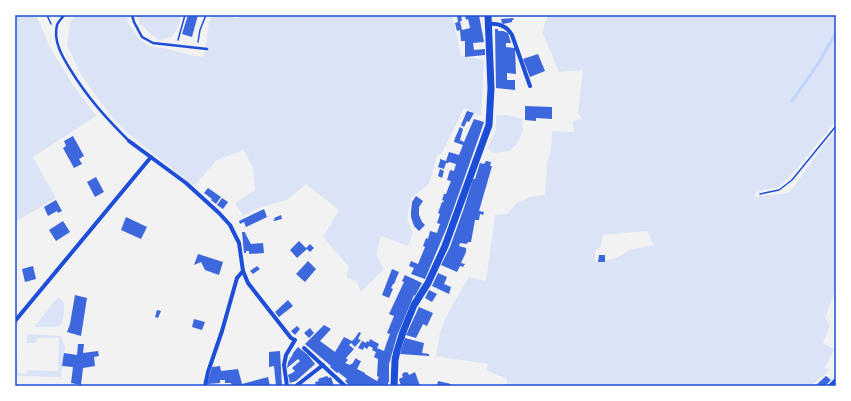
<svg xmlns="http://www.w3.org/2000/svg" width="851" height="401" font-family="'Asap Condensed',sans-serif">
	<rect width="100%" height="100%" fill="#f2f2f2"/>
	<g fill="#dbe4f7" fill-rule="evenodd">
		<polygon points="15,15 36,15 50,47 71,82 96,116 33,157 56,198 15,222"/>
		<polygon points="76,15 127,15 128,23 140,40 151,47 163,48 190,55 204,57 209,22 212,15 226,15 238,18 238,15 295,15 296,17 302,15 452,15 461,56 484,60 481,116 464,108 442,153 437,156 429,184 411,198 407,218 413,233 408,246 381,236 376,255 384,269 361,292 357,282 346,277 349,267 323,237 339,210 306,184 287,200 258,208 243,216 235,203 255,190 253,168 244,150 217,160 194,186 140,143 123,129 108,112 81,75 67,45 70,23"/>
		<polygon points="137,15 182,15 177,29 172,37 158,40 140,24"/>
		<path d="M 548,15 L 836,15 L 836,121 L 820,140 L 796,170 L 779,187 L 757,191 L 754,197 L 789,193 L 826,142 L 836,131 L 836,288 L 825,318 L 830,325 L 823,343 L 834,349 L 825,368 L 830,370 L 811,386 L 507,386 L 507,379 L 486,370 L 488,364 L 436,356 L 440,332 L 449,311 L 469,277 L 486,281 L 495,215 L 507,214 L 517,203 L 529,197 L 545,195 L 547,162 L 551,150 L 552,131 L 574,132 L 573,121 L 582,119 L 578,113 L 583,70 L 559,72 L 553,57 L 542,32 ZM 647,231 L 654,245 L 630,250 L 616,258 L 595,263 L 595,252 L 601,246 L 603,235 Z"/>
		<polygon points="496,115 507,115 522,119 523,130 520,138 514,147 509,151 494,153 487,149 496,130"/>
		<path d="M 58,297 C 59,298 62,301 63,302 C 66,308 63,319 61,325 L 56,327 L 34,327 Z"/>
		<polygon points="29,334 61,336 65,348 61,377 15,376 15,353 17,361 18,373 26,374 27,370 58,371 59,338 37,338 36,343 27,343 27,336"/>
	</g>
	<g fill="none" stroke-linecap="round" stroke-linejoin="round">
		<polyline stroke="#bfd3fe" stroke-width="3" points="792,101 820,61 836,32"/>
	</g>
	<g fill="#3d67dc">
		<polygon points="188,15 198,15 192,37 182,34"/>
		<polygon points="457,15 461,15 462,21 460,21 462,30 470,28 468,19 466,20 465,15 479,15 484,42 473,43 474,50 485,49 485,55 465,57 465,41 461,41 460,30 457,31 455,23 458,22"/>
		<polygon points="513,18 514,20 512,20 512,22 503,24 502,23 501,19"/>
		<polygon points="495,29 498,29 498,31 503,31 508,33 511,43 506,43 506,47 515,48 516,74 507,73 507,80 515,80 515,90 496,88"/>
		<polygon points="538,54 545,71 530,77 523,59"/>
		<polygon points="525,106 552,107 552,119 536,118 536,121 525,120"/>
		<polygon points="467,111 474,113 469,122 467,121 464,127 461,125"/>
		<polygon points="474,119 484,122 481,131 447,227 425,279 411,274 414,268 409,266 411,261 418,264 425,247 423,246 426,238 428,239 430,231 437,233 440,224 437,223 440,214 438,213 442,202 444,202 444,201 442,200 444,194 446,194 451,181 447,180 450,170 454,171 456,164 449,162 448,163 446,163 444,169 438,167 440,161 440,159 446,161 449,152 459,155 463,145 454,142 455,138 460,127 463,129 460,140 464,142"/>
		<polygon points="73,136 84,156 79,159 82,164 74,168 63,148 66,146 64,141"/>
		<polygon points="486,161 491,162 490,166 492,166 479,211 484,212 483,215 480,214 479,220 475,220 471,242 468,242 467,244 460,243 459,246 466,248 466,252 461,263 465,264 463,267 460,266 457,272 441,265 450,247 464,208 473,179 475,179 480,163 484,164"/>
		<polygon points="440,169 444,171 442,178 438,176"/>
		<polygon points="96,177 104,192 95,197 87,182"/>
		<polygon points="208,188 221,197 216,204 211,200 212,199 204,193"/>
		<polygon points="416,196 423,201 419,207 419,215 422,222 425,225 419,231 414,226 411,217 411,212 412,202"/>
		<polygon points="222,198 228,202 223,209 217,205"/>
		<polygon points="56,200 62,211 58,213 57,211 48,216 44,207"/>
		<polygon points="264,209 267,217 246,227 244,222 240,224 239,221"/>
		<polygon points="281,215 282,219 274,221 273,220 275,219 274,218"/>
		<polygon points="126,217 147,227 141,239 121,230"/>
		<polygon points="63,221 70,232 56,241 49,230"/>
		<polygon points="242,232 245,232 246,235 251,244 263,243 264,253 249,254 249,251 246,251 246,253 244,253"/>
		<polygon points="299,241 306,248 310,244 314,248 310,252 307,249 297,258 290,250"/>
		<polygon points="198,254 223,262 219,275 205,270 201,262 194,265"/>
		<polygon points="599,255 605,255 605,262 598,262"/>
		<polygon points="308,261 316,269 305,282 296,274"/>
		<polygon points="33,266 36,279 25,282 22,269"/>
		<polygon points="257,266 260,269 253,274 250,271"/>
		<polygon points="392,269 399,272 394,284 393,284 391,288 393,289 389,298 382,295"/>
		<polygon points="438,273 447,277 444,284 451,287 449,294 432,286"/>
		<polygon points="405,275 422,283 415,296 414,295 397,336 389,364 389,381 387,386 350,386 345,381 347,379 338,372 337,373 330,367 331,366 305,344 324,325 331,329 320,341 335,352 344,337 352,341 355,338 359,332 361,333 358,339 361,340 355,347 351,343 349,345 354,349 346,358 348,360 345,363 350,365 351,364 352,364 356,358 358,360 361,361 357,369 365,373 365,374 377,381 379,377 377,376 378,359 374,357 376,352 372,350 373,348 369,346 367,349 364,347 363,350 358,348 362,341 366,343 367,341 369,342 370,339 379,344 377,348 384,351 387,342 390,334 387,333 394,316 389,314 404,282 402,281"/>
		<polygon points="429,290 437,294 432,302 425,298"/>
		<polygon points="75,295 87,298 81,336 67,332 70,324"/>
		<polygon points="288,300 293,306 279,317 275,312"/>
		<polygon points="419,307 433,313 427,326 423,324 416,338 406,335"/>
		<polygon points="157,310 161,311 158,318 155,317"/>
		<polygon points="194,319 205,322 202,330 192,327"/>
		<polygon points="297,326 300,329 295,335 291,331"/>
		<polygon points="310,328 314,333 309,338 304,333"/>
		<polygon points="405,338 424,343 422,353 429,354 429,356 400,354"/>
		<polygon points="78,344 84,344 83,353 98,351 99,356 94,357 95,366 83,368 81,385 71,383 73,367 62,366 64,353 77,355"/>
		<polygon points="298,347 308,355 315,364 296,381 290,383 288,375 292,373 295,371 292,368 300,361 298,359 287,368 288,362 293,354 293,353"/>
		<polygon points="280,351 282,386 276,386 274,366 269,367 269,352"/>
		<polygon points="220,366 221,371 238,369 242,384 268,377 270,386 232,386 231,383 225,383 225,380 220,380 220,383 207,384 212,367"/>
		<polygon points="406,372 408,373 409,375 415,372 420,386 401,386 399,379 403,377 402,375 403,373"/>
		<polygon points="327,376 329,378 331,377 334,386 316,386 315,382 319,381 318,379"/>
		<polygon points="826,376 831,380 825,386 815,386"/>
		<polygon points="438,381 451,384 450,386 437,386"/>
	</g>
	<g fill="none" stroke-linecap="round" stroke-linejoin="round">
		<g stroke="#1d4ed8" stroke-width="1.5">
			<polyline points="47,15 51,24"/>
			<polyline points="178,40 185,15"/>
			<polyline points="198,42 200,30 206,15"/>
			<polyline points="760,194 779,190 792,180 836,126"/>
		</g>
		<g stroke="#1d4ed8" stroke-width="2.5">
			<path d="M 64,15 C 62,18 58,22 57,25 C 53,41 62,56 70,69 C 87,97 106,118 129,141"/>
			<polyline points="132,15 134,22 142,37 153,43 207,49"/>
		</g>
		<g stroke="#1d4ed8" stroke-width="4">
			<path d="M 488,24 C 499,23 507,26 512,35 L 530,86"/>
			<polyline points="129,141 186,183 219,213 230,225 239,243 243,271 248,283 291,338 295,340 286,355 284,365 287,386"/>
			<polyline points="15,321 151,157"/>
			<polyline points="304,348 345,386"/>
			<polyline points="205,386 208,372 222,331 237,278 243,271"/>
			<polyline points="296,386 323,365"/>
			<polyline points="830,386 836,380"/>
		</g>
		<polyline stroke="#1d4ed8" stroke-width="7" points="394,386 395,360 397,351 403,332 414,305 428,283 445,246 489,125 491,88 488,15"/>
	</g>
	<rect width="851" height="401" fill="none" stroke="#ffffff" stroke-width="32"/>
	<rect x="16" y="16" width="819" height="369" fill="none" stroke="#1d4ed8" stroke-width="1.5"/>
</svg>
